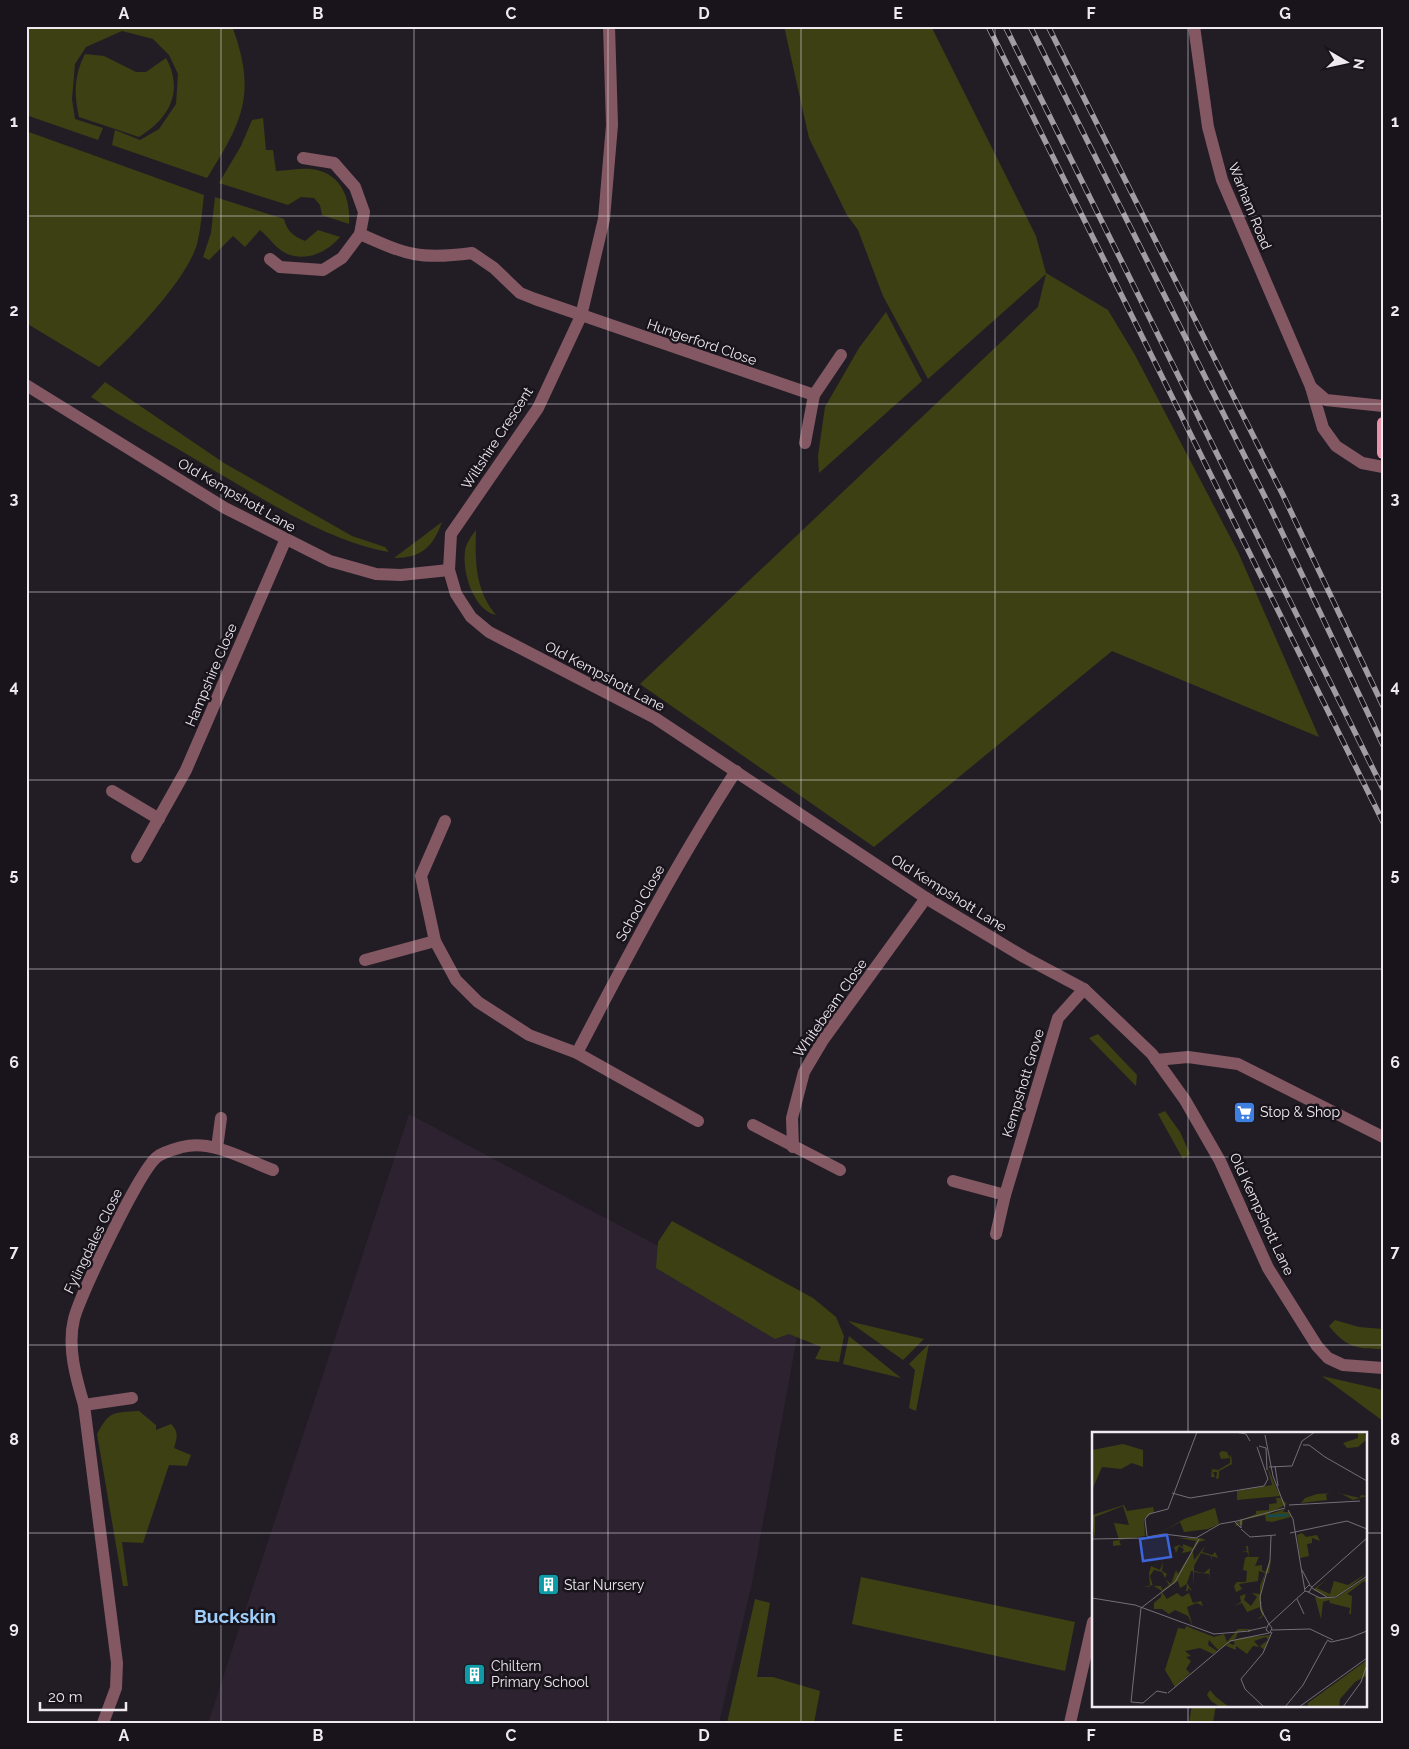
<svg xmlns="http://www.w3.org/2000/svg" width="1409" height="1749" font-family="Raleway,sans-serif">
	<rect width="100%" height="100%" fill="#221d25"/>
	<polygon fill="#2c2230" points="409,1114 800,1321 752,1583 719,1723 208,1723"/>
	<g fill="#3c4012">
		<path d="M 26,26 L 232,26 C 257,93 243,121 207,178 L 112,145 L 115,130 L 140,140 L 159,129 L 176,104 L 178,74 L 169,55 L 153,39 L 122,31 L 86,47 L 75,64 L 72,99 L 75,119 L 103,128 L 98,140 L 26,115 Z"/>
		<polygon points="784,26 931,26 1036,236 1046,273 1108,310 1135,355 1238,552 1319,737 1112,651 874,847 640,684 1038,307 1046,274 928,379 883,296 858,230 847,215 809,138"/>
		<path d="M 85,54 L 104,56 L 136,72 L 146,72 L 166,58 C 184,91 170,118 139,137 L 79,117 C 74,94 74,75 85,54 Z"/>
		<path d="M 263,118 L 266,150 L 273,150 L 276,171 C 287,171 300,168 311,169 C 341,172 351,199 349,224 L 322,215 L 320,205 L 314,198 L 301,197 L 288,205 L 219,183 L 241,146 L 252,120 Z"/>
		<path d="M 26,131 L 204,195 C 202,211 201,229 197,244 C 186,282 128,340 99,367 L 26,323 Z"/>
		<path d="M 215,197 L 284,219 C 287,231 293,236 305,241 L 318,230 L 340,237 C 327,253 302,264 282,251 C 274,246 267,235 260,230 L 245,247 L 233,236 L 209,260 L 203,257 L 211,233 Z"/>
		<polygon points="886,312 922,381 819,473 818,456 825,407 859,348"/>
		<path d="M 105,382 L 224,463 L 352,536 L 385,547 L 389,552 C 328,542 258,496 205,465 C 167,442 128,421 91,397 Z"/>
		<path d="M 442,522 C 433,547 421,558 394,558 Z"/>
		<path d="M 476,530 C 475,561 475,590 496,615 C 473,610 462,571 465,551 C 466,543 471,537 476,530 Z"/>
		<polygon points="1098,1034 1137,1075 1136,1086 1089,1038"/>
		<polygon points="1165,1111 1180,1132 1190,1154 1183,1159 1158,1114"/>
		<polygon points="672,1221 813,1298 836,1317 844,1336 839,1362 815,1359 821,1347 789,1334 775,1339 656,1268 658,1242"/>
		<path d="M 1335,1320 L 1359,1327 L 1383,1329 L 1383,1349 C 1356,1349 1346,1347 1329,1326 Z"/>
		<polygon points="848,1321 924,1339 903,1360"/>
		<polygon points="849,1336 901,1378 843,1364"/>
		<polygon points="929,1344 916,1411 909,1408 915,1370 909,1364"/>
		<polygon points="1322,1376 1383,1390 1383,1421"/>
		<path d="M 139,1411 L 156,1425 L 156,1430 L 171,1424 C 179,1432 177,1437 174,1448 L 191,1455 L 187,1466 L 169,1465 L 143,1543 L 122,1542 L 128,1586 L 123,1586 L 97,1434 C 110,1410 113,1413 139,1411 Z"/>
		<polygon points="861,1577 1075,1622 1065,1671 852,1624"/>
		<polygon points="755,1599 770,1603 757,1677 773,1677 820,1691 814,1723 727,1723"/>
		<polygon points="1192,1705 1216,1705 1213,1723 1189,1723"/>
	</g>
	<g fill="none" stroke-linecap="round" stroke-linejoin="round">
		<g stroke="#835863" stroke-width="12">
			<polyline points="609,26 612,125 604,219 581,316 538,408 451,534 449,570 456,594 471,617 489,632 655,718 926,898 1024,957 1084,989 1152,1054 1185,1100 1220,1161 1268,1268 1317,1346 1328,1358 1343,1365 1383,1368"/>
			<polyline points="1194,26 1208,127 1222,180 1311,387 1323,428 1336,446 1362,463 1383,467"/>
			<path d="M 360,234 C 407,255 420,260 472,253 L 494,268 L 520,293 L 535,299 L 814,395"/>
			<polyline points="270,259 280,267 323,270 342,258 360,234 364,212 355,187 334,163 303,158"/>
			<polyline points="26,385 225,508 330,561 376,574 401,575 449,570"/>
			<polyline points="1311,387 1326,400 1383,406"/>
			<polyline points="805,443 814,395 841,355"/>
			<polyline points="112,791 159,819"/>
			<polyline points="445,821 421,876 435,941 456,980 478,1002 529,1035 577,1053 698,1121"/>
			<polyline points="137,857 186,770 285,541"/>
			<polyline points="365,960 435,941"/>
			<path d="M 577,1053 C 627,957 677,862 736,771"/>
			<polyline points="1156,1060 1188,1057 1238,1064 1383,1137"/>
			<polyline points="753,1125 840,1170"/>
			<polyline points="793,1147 792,1118 804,1072 823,1040 926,898"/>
			<polyline points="217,1148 221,1118"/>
			<polyline points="953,1181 1005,1195"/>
			<polyline points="996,1234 1005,1195 1058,1018 1084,989"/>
			<polyline points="84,1405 132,1398"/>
			<path d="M 103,1723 L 116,1688 L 117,1663 L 84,1405 C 76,1378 67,1347 74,1319 C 80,1295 140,1170 157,1157 C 163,1152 175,1149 182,1147 C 212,1139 246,1160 273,1170"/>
			<polyline points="1070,1723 1093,1622"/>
		</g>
		<polyline stroke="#e98fa7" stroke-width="12" points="1383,423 1383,453"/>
		<defs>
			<g id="rail">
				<polyline points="988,26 1383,822"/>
				<polyline points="1005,26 1383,789"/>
				<polyline points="1030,26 1268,503 1383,745"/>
				<polyline points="1048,26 1283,495 1383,706"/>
			</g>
		</defs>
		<use href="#rail" stroke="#a09ca2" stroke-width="5.5"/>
		<use href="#rail" stroke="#19141c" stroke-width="4" stroke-dasharray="11" stroke-linecap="butt"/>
	</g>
	<path fill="none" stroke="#eeeaf0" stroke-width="1" stroke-opacity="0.55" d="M 221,26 L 221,1723M 414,26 L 414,1723M 608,26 L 608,1723M 801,26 L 801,1723M 995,26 L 995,1723M 1188,26 L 1188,1433M 26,216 L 1383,216M 26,404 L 1383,404M 26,592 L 1383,592M 26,780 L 1383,780M 26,969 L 1383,969M 26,1157 L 1383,1157M 26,1345 L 1383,1345M 26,1533 L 1093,1533M 1365,1533 L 1383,1533M 1188,1705 L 1188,1723"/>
	<defs>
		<symbol id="supermarket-square" viewBox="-11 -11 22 22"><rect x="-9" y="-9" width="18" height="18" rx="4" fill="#3f7fe0" stroke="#19141c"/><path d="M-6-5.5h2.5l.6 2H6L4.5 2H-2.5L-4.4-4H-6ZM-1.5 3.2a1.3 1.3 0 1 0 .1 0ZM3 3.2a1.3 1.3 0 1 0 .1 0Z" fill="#fff"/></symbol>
		<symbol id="building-square" viewBox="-11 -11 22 22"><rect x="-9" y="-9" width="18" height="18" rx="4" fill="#0f9aa8" stroke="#19141c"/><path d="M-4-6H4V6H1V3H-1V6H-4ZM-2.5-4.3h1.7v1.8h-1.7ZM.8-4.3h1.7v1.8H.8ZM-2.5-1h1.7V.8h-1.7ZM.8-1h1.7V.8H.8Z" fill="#fff"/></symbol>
	</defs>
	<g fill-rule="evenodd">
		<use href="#supermarket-square" x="1232" y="1100" width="25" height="25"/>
		<use href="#building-square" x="536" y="1572" width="25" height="25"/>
		<use href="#building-square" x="462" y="1662" width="25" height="25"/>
	</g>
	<g text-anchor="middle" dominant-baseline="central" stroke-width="5" stroke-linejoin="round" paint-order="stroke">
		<g font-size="14" fill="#eeeaf0" stroke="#19141c">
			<text transform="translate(1250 206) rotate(68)">Warham Road</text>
			<text transform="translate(702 342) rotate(19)">Hungerford Close</text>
			<text transform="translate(497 438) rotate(-57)">Wiltshire Crescent</text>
			<text transform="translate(237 495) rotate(30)">Old Kempshott Lane</text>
			<text transform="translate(211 675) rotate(-67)">Hampshire Close</text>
			<text transform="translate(605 676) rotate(28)">Old Kempshott Lane</text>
			<text transform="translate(949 893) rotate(32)">Old Kempshott Lane</text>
			<text transform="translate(640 903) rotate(-61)">School Close</text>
			<text transform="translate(830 1008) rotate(-55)">Whitebeam Close</text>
			<text transform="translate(1023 1083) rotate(-73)">Kempshott Grove</text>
			<text transform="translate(1262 1214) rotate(65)">Old Kempshott Lane</text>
			<text transform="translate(93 1241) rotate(-64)">Fylingdales Close</text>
		</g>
		<g font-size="14" fill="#eeeaf0" stroke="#19141c" text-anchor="start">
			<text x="1260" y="1112">Stop &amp; Shop</text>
			<text x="564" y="1585">Star Nursery</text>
			<text x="491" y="1666">Chiltern<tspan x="491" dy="16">Primary School</tspan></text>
		</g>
		<g font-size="19" font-weight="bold" fill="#9ecefa" stroke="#19141c">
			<text x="235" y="1616">Buckskin</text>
		</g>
	</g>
	<g transform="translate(1092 1432)">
		<rect width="275" height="275" fill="#221d25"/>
		<path d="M 266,0 L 272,0 L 274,8 L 266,15 L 255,16 L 251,11 L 266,6 ZM 31,12 L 51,18 L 51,35 L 40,31 L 29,37 L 10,35 L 0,58 L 0,18 ZM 130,19 L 135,20 L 138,26 L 139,22 L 140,32 L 127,39 L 127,46 L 124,47 L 125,40 L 121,40 L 123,45 L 119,45 L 120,37 L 126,38 L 138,31 L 138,26 L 129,27 L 127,21 ZM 175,34 L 188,64 L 145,68 L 145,59 L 180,53 ZM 234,61 L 235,68 L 209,71 L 213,66 L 225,62 L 240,61 L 246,61 L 268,66 L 269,63 L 275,64 L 261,68 L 248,61 ZM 184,66 L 189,66 L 195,72 L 175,83 L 193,77 L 191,80 L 197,80 L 199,85 L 180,90 L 174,89 L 173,83 L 151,88 L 150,93 L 143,94 L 145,90 L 164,82 L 164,79 L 177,78 L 177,72 L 185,71 ZM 32,73 L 35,79 L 61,75 L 62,80 L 52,87 L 53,104 L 27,108 L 29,113 L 21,114 L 21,109 L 27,108 L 22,91 L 37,93 L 31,74 L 3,85 L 3,107 L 0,83 ZM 123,76 L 127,92 L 116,97 L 92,100 L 88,90 L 66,102 L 92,87 ZM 210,101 L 214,105 L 225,103 L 228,109 L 220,106 L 220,111 L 215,112 L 217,124 L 208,126 L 205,103 ZM 86,106 L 108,106 L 114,108 L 107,110 L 101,119 L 102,128 L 113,114 L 110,120 L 120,123 L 123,120 L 126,126 L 120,124 L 119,129 L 119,124 L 109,121 L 102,134 L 102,139 L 112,141 L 118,136 L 117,150 L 117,142 L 102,140 L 102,153 L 101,139 L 99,139 L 95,151 L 100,159 L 96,156 L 96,159 L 94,159 L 95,152 L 88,156 L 86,149 L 70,160 L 75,167 L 85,161 L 90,165 L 97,161 L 101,171 L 109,169 L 111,174 L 105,171 L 95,175 L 101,195 L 96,184 L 83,178 L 77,182 L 70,177 L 62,177 L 62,171 L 69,165 L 70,159 L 60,153 L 57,155 L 52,154 L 58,154 L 57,141 L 59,134 L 68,138 L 71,130 L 70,139 L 75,142 L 73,146 L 70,140 L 62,138 L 58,144 L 61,154 L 69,154 L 70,158 L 77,153 L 74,148 L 79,152 L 84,138 L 86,142 L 100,119 L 90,121 L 92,117 L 87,114 L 84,121 L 82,115 L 87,113 L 91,115 L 91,112 L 101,116 L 104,109 ZM 154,114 L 156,114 L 157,125 L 167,125 L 163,134 L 170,133 L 170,138 L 173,140 L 179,127 L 179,128 L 177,141 L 173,142 L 172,147 L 169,158 L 169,170 L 170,170 L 169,173 L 172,181 L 171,184 L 169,186 L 165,187 L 170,184 L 168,175 L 155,180 L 150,171 L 142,174 L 149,170 L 148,164 L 154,162 L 152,168 L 159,174 L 165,165 L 160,161 L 168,162 L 168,154 L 173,141 L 167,139 L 166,149 L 147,152 L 150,157 L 144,160 L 142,154 L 145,150 L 154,150 L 155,139 L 151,138 L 153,126 L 157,124 L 155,120 L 150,120 L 155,119 ZM 275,141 L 246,164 L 238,165 L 221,158 L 236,146 L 225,156 L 238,162 L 242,149 L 256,153 ZM 275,145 L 275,151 L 272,149 L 255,162 L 260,164 L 259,182 L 257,182 L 258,176 L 238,171 L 237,168 L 231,170 L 229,187 L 223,165 L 244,166 ZM 94,194 L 122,205 L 132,202 L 135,210 L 146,197 L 161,197 L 146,200 L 144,206 L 126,218 L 117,208 L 116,213 L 125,219 L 121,222 L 108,216 L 93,219 L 99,224 L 94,225 L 99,229 L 94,237 L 98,241 L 83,255 L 73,238 L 86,196 L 93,197 ZM 178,203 L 172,218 L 168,214 L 176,208 L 174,205 L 162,209 L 167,215 L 161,214 L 155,222 L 144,214 L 144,218 L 134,214 L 137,211 L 141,213 L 143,211 L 141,209 L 148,206 ZM 275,228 L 274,244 L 263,250 L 248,267 L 247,275 L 216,275 L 216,271 ZM 118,258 L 124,265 L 137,275 L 128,275 L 119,269 L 115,263 Z" fill="#3c4012"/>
		<path fill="none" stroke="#144a54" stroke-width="2.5" d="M 176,84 L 196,83"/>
		<path fill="none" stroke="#746f76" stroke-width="1" d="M 143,0 L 154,2 L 158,9M 173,3 L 181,44 L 193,75M 211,13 L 217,13 L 233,25M 167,14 L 174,16 L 175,38M 233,25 L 275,49M 183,34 L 186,54M 177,35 L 200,34 L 210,9 L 223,0M 80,61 L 98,66 L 172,54 L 176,47 L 165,15M 197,73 L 268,69M 196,78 L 201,87 L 213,159 L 217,160 L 220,155 L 217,153 L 213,157M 145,89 L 193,76M 143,90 L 149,96 L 149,88M 149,97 L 158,105 L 184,103M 198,101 L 255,89 L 275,97M 55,104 L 53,87 L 57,82 L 76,77 L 105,0M 55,105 L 72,102 L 104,106 L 128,92 L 145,89M 0,107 L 56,106M 210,138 L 218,153M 220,155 L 275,106M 220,156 L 235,165M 216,160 L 228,166 L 244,165 L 275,144M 0,166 L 43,173 L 122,202 L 158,199M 205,167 L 212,182M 177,192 L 169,178 L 168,165 L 178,128 L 179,104M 177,192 L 180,196 L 178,201 L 174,198 L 176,193 L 213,159M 180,198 L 218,197 L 241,208M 156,199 L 174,195M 235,208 L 239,210 L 257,206 L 275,199M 75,261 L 65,259 L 51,271 L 39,270 L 49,176 L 83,150 L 107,107M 76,261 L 138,209 L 177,201M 172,275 L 153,257 L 149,247 L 171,221 L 180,200M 193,275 L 211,253 L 235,209M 207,275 L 275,226M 251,275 L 269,250 L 275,233"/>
		<path fill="#3c65dc" fill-opacity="0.15" stroke="#3c65dc" stroke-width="2.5" d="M 75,103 L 79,125 L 51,129 L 48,107 Z"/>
		<rect width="275" height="275" fill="none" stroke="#eeeaf0" stroke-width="2.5"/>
	</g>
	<rect width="1409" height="1749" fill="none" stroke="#19141c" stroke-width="55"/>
	<g transform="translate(1346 62) rotate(99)" stroke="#19141c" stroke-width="4" paint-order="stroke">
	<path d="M0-4L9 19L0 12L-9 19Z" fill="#eeeaf0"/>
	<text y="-8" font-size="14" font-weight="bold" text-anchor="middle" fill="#eeeaf0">N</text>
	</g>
	<path d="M40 1702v8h86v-8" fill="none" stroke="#eeeaf0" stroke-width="2.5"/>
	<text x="48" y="1702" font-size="15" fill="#eeeaf0" stroke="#19141c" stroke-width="4" paint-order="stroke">20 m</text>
	<rect x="28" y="28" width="1354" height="1694" fill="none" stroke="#eeeaf0" stroke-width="2"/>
	<g font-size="16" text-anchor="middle" font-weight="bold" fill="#eeeaf0">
		<text x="124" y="19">A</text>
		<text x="318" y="19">B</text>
		<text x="511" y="19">C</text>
		<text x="704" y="19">D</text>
		<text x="898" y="19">E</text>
		<text x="1091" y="19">F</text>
		<text x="1285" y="19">G</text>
		<text x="14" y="127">1</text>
		<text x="1395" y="127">1</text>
		<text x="14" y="316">2</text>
		<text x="1395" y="316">2</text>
		<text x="14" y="504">3</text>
		<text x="1395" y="504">3</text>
		<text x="14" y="692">4</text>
		<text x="1395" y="692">4</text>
		<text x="14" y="880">5</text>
		<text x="1395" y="880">5</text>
		<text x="14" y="1068">6</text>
		<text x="1395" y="1068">6</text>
		<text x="14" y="1257">7</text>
		<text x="1395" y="1257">7</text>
		<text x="14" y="1445">8</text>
		<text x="1395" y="1445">8</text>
		<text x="14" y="1633">9</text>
		<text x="1395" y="1633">9</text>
		<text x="124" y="1741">A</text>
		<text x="318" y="1741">B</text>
		<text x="511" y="1741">C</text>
		<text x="704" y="1741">D</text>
		<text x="898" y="1741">E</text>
		<text x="1091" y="1741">F</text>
		<text x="1285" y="1741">G</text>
	</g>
</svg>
